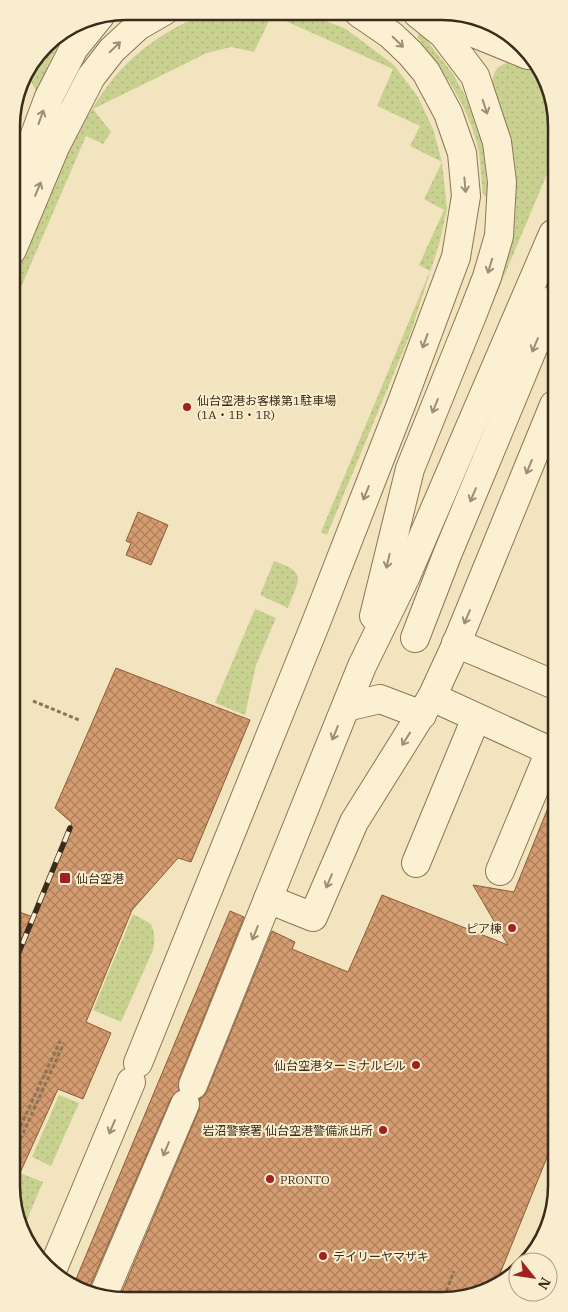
<svg xmlns="http://www.w3.org/2000/svg" width="568" height="1312" font-family="'IBM Plex Serif','Noto Sans JP',serif">
	<defs>
		<pattern id="grass-dots" width="8" height="8" patternUnits="userSpaceOnUse" patternTransform="scale(1.25)"><rect width="8" height="8" fill="#c9d191"/><path d="M2 2h.1M6 6h.1" fill="none" stroke="#adb47c" stroke-width="1.8" stroke-linecap="round"/></pattern>
		<pattern id="building-cross-hatch" width="8" height="8" patternUnits="userSpaceOnUse" patternTransform="scale(1.25)"><rect width="8" height="8" fill="#d49c70"/><path d="M0 0l8 8M0 8l8-8" fill="none" stroke="#ad7f5b"/></pattern>
	</defs>
	<rect width="100%" height="100%" fill="#f2e4be"/>
	<g fill="url(#grass-dots)">
		<path d="M 216,12 L 303,12 L 346,29 L 394,65 L 418,97 L 433,129 L 442,162 L 447,209 L 440,241 L 411,332 L 327,535 L 321,532 L 430,271 L 419,265 L 444,210 L 424,199 L 442,162 L 410,146 L 420,126 L 377,106 L 393,69 L 272,15 L 254,52 L 231,47 L 207,53 L 93,109 L 111,132 L 103,144 L 86,136 L 12,308 C 12,300 10,290 12,282 C 15,268 24,253 30,239 C 51,187 77,125 112,80 C 137,49 177,21 216,12 Z"/>
		<path d="M 71,27 C 55,46 45,70 37,93 L 26,71 L 50,40 Z"/>
		<path d="M 421,33 L 453,74 L 467,99 L 483,146 L 488,196 L 485,196 L 483,194 C 481,179 481,163 478,148 C 468,105 444,72 418,38 L 418,35 Z"/>
		<path d="M 512,62 L 522,64 L 539,74 L 553,96 L 553,160 L 423,468 L 513,233 C 516,209 518,177 513,152 C 510,136 505,120 500,104 C 497,96 491,87 493,78 C 494,68 503,63 512,62 Z"/>
		<path d="M 274,561 C 308,573 299,579 288,608 L 260,595 Z"/>
		<polygon points="255,609 276,618 256,665 245,715 215,703"/>
		<path d="M 133,914 L 151,924 C 155,933 155,940 153,950 L 121,1022 L 93,1010 Z"/>
		<polygon points="59,1095 79,1103 51,1166 32,1157"/>
		<polygon points="15,1171 43,1182 23,1229 17,1220 22,1208 15,1205"/>
	</g>
	<g fill="url(#building-cross-hatch)" stroke="#8e5c38">
		<polygon points="138,512 168,525 151,565 126,555 131,543 126,541"/>
		<polygon points="116,668 250,720 191,862 178,858 132,910 86,1022 111,1033 83,1099 58,1089 15,1184 14,910 33,917 72,823 55,808"/>
		<polygon points="554,793 555,852 548,870 555,873 556,1135 497,1281 472,1297 119,1299 199,1110 199,1099 203,1097 207,1091 272,931 295,942 292,949 348,972 382,895 508,945 473,885 514,892"/>
		<polygon points="230,911 244,917 179,1079 179,1090 171,1098 88,1291 74,1284"/>
	</g>
	<g fill="none" stroke-linecap="round" stroke-linejoin="round">
		<defs>
			<g id="minor">
				<polyline points="427,14 528,55"/>
				<polyline points="12,196 49,97 74,48 100,16"/>
				<polyline points="12,250 55,147 91,77 112,50 138,26 164,11"/>
				<polyline points="374,616 410,469 473,313 487,277 499,236 502,182 497,142 475,76 443,34 417,13"/>
				<polyline points="415,638 447,555 553,300"/>
				<polyline points="456,643 555,685"/>
				<polyline points="432,697 550,751 500,871"/>
				<polyline points="346,707 380,699 422,715"/>
				<polyline points="416,863 476,718"/>
				<polyline points="268,899 313,917 354,822 432,697 455,647 554,405"/>
				<polyline points="138,1063 315,625 402,402 456,257 466,196 462,153 448,113 426,72 410,53 391,35 359,13"/>
				<polyline points="193,1085 362,666 406,576 553,234"/>
				<polyline points="51,1273 131,1082"/>
				<polyline points="102,1298 185,1104"/>
			</g>
		</defs>
		<use href="#minor" stroke="#8d7455" stroke-width="30"/>
		<g stroke="#8d7455" stroke-width="3" stroke-dasharray="4 2.5" stroke-linecap="butt">
			<polyline points="33,701 79,720"/>
			<polyline points="15,1138 60,1041"/>
			<polyline points="15,1151 64,1043"/>
			<polyline points="444,1297 454,1271"/>
		</g>
		<use href="#minor" stroke="#fcf0d3" stroke-width="28"/>
		<defs>
			<polyline id="rail" points="14,964 70,828"/>
		</defs>
		<use href="#rail" stroke="#3a2b1b" stroke-width="5.5"/>
		<use href="#rail" stroke="#f9edcf" stroke-width="4" stroke-dasharray="11" stroke-linecap="butt"/>
	</g>
	<defs><path id="oneway-shaft" d="M-6 0H5M1.5-3L5.5 0L1.5 3" fill="none" stroke-width="1.6" stroke-linecap="round" stroke-linejoin="round" transform="scale(1.25)"/></defs>
	<g stroke="#9b8e77">
		<use href="#oneway-shaft" transform="translate(398 42) rotate(44)"/>
		<use href="#oneway-shaft" transform="translate(115 47) rotate(-44)"/>
		<use href="#oneway-shaft" transform="translate(485 107) rotate(72)"/>
		<use href="#oneway-shaft" transform="translate(41 117) rotate(-70)"/>
		<use href="#oneway-shaft" transform="translate(465 185) rotate(85)"/>
		<use href="#oneway-shaft" transform="translate(38 189) rotate(-67)"/>
		<use href="#oneway-shaft" transform="translate(490 266) rotate(107)"/>
		<use href="#oneway-shaft" transform="translate(425 341) rotate(110)"/>
		<use href="#oneway-shaft" transform="translate(535 345) rotate(113)"/>
		<use href="#oneway-shaft" transform="translate(435 406) rotate(112)"/>
		<use href="#oneway-shaft" transform="translate(529 467) rotate(112)"/>
		<use href="#oneway-shaft" transform="translate(366 493) rotate(112)"/>
		<use href="#oneway-shaft" transform="translate(473 495) rotate(113)"/>
		<use href="#oneway-shaft" transform="translate(388 561) rotate(103)"/>
		<use href="#oneway-shaft" transform="translate(467 617) rotate(113)"/>
		<use href="#oneway-shaft" transform="translate(335 733) rotate(112)"/>
		<use href="#oneway-shaft" transform="translate(406 739) rotate(122)"/>
		<use href="#oneway-shaft" transform="translate(329 881) rotate(113)"/>
		<use href="#oneway-shaft" transform="translate(255 933) rotate(112)"/>
		<use href="#oneway-shaft" transform="translate(112 1127) rotate(113)"/>
		<use href="#oneway-shaft" transform="translate(166 1149) rotate(113)"/>
	</g>
	<g fill="#a2201f" stroke="#f9edcf" stroke-width="2">
		<circle cx="187" cy="407" r="5"/>
		<rect x="59" y="872" width="12" height="12" rx="2.5"/>
		<circle cx="512" cy="928" r="5"/>
		<circle cx="416" cy="1065" r="5"/>
		<circle cx="383" cy="1130" r="5"/>
		<circle cx="270" cy="1179" r="5"/>
		<circle cx="323" cy="1256" r="5"/>
	</g>
	<g text-anchor="middle" dominant-baseline="central" stroke-width="4" stroke-linejoin="round" paint-order="stroke">
		<g font-size="12" fill="#3a2b1b" stroke="#f9edcf" text-anchor="start">
			<text x="197" y="400">仙台空港お客様第1駐車場<tspan x="197" dy="14">(1A・1B・1R)</tspan></text>
			<text x="76" y="878">仙台空港</text>
			<text x="502" y="928" text-anchor="end">ピア棟</text>
			<text x="406" y="1065" text-anchor="end">仙台空港ターミナルビル</text>
			<text x="373" y="1130" text-anchor="end">岩沼警察署 仙台空港警備派出所</text>
			<text x="280" y="1179">PRONTO</text>
			<text x="333" y="1256">デイリーヤマザキ</text>
		</g>
	</g>
	<path d="M0 0H568V1312H0ZM126 20H442A106 106 0 0 1 548 126V1186A106 106 0 0 1 442 1292H126A106 106 0 0 1 20 1186V126A106 106 0 0 1 126 20Z" fill="#f9edcf" fill-rule="evenodd"/>
	<path fill="none" stroke="#3a2b1b" stroke-width="2.5" d="M126 20H442A106 106 0 0 1 548 126V1186A106 106 0 0 1 442 1292H126A106 106 0 0 1 20 1186V126A106 106 0 0 1 126 20Z"/>
	<g transform="translate(533 1277) rotate(120)"><circle r="24" fill="#f9edcf" stroke="#ad9f87"/>
	<path d="M0-4L9 19L0 12L-9 19Z" fill="#a2201f"/>
	<text y="-8" font-size="14" font-weight="bold" text-anchor="middle" fill="#3a2b1b">N</text>
	</g>
</svg>
